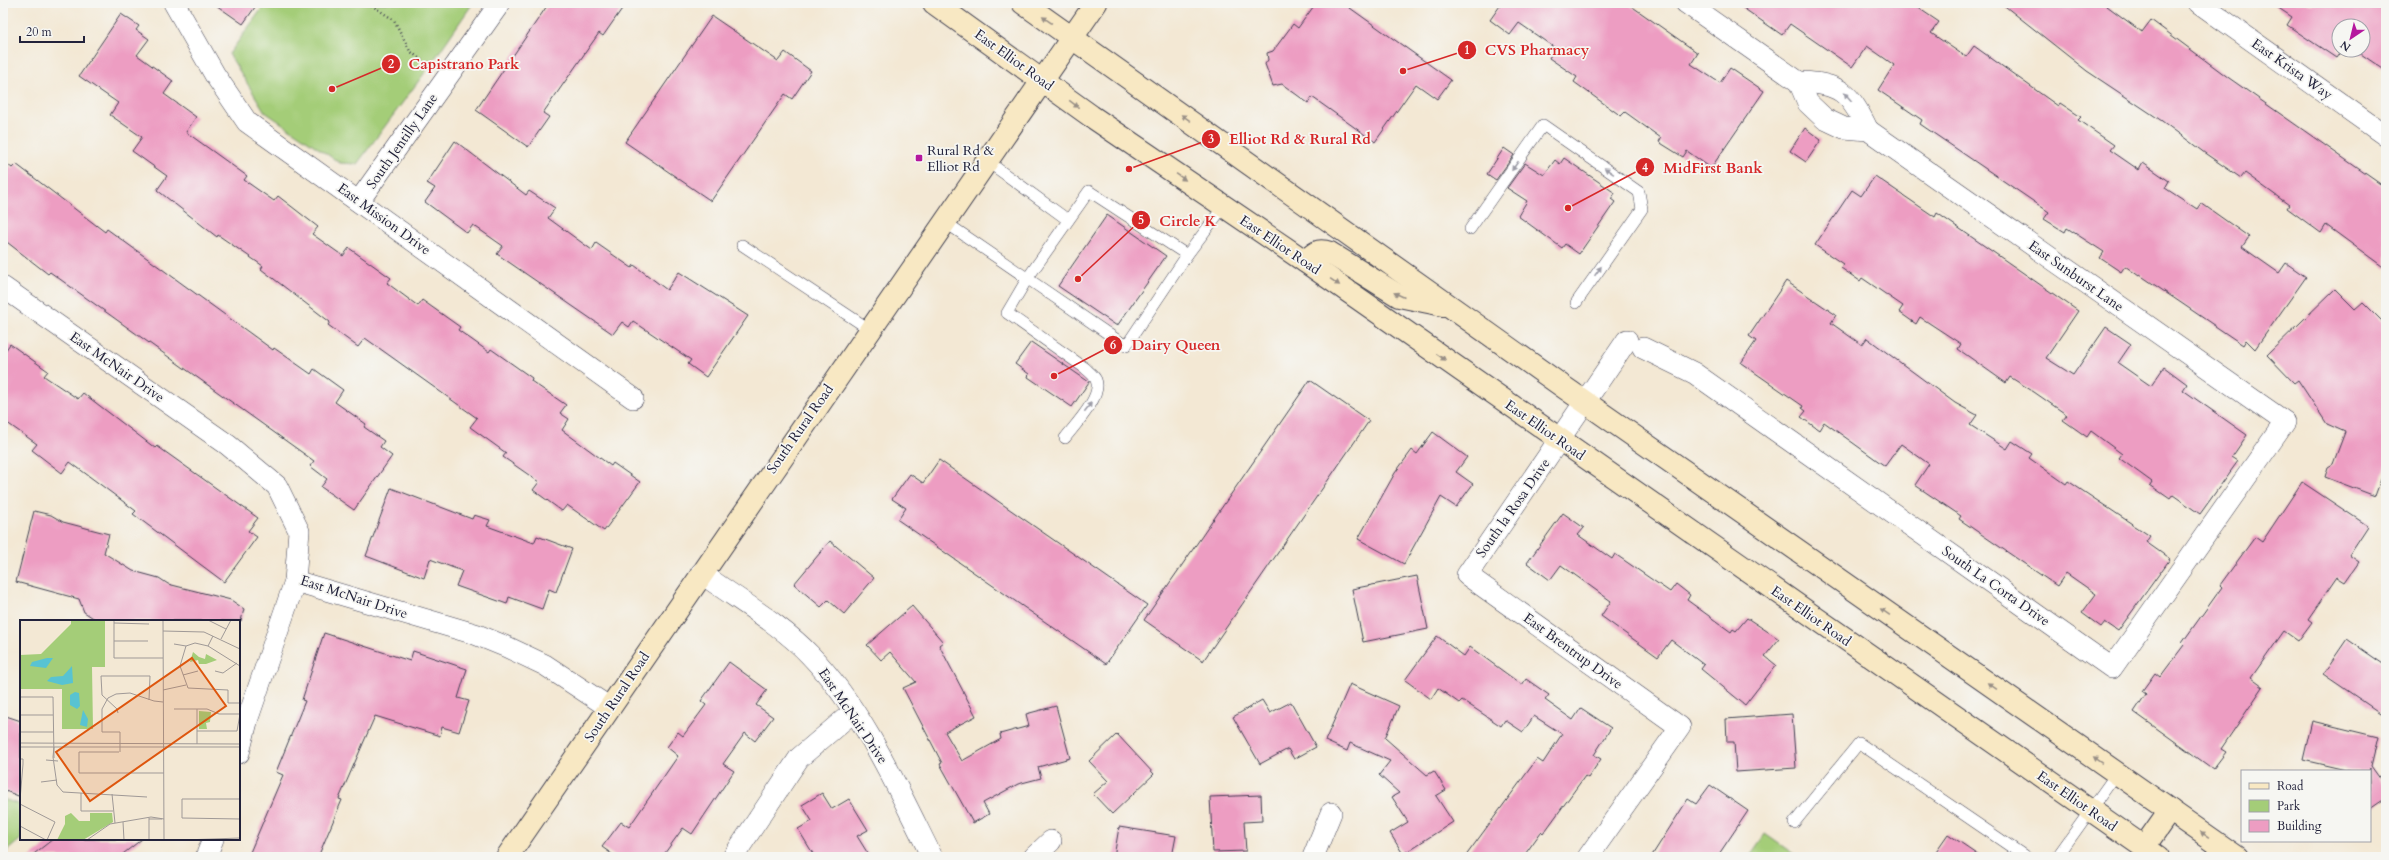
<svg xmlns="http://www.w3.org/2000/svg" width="2389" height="860" font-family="Cardo,serif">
	<rect width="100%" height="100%" fill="#f6f6f2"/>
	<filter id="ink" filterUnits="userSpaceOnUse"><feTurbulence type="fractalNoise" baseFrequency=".025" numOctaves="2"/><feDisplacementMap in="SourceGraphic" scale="8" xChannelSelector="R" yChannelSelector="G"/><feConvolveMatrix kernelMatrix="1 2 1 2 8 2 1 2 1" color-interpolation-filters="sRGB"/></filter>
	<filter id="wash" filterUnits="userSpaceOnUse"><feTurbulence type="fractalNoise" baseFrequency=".012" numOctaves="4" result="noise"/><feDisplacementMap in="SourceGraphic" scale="16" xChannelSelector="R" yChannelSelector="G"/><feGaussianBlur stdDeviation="0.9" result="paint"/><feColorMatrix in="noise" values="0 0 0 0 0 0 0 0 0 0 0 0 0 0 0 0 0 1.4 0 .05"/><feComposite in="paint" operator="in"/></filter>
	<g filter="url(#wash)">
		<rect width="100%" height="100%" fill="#f3e8d4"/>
		<g fill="#a4cd78" stroke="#63785a">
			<polygon points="266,3 473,3 429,67 357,164 340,163 265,112 229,54"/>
			<polygon points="3,799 21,805 21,839 3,854"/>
			<polygon points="1765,834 1798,857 1749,857"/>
		</g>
		<g id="blocks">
			<g fill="#ed9dc2">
				<polygon points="213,3 258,3 243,24"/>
				<polygon points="549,3 626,3 603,36 599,33 543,113 549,117 528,147 476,110"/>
				<polygon points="1316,3 1343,3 1451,80 1437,99 1416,84 1375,142 1312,97 1308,103 1282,84 1273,86 1265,64 1268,60 1267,53 1273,51 1293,24 1298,28"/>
				<polygon points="1502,3 1627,3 1698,53 1691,64 1720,83 1730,68 1764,91 1711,168 1687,151 1683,157 1659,142 1661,138 1625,112 1621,116 1574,82 1577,77 1549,58 1555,48 1519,23 1510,35 1490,20"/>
				<polygon points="1736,3 1911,3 1939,22 1931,33 1966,57 1974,46 2058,106 2060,103 2081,117 2078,120 2114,145 2110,150 2139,170 2143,163 2169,181 2165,188 2197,209 2201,203 2249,237 2242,247 2279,273 2286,263 2306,277 2255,349 2246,340 2243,345 2140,275 2139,276 2125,266 2121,272 2100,258 2104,252 2067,228 2065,232 2044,219 2049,212 1920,124 1922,120 1878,90 1894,65 1867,46 1852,67 1790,24 1782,35"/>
				<polygon points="2001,3 2103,3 2142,32 2151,20 2229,78 2386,188 2386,269 2326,225 2321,233 2287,208 2289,205 2245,173 2241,178 2206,154 2162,121 2087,71"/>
				<polygon points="2271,3 2386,3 2386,71 2355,50 2363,50 2363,26 2339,26 2339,50 2342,50 2336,58 2287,25 2292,17"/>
				<polygon points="121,14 139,26 136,30 149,39 137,55 173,81 164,94 196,117 186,132 247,176 244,180 274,201 278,196 318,227 312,234 343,256 349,248 391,278 387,283 418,306 422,300 460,327 458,330 489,352 491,349 532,378 531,381 566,405 560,413 569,419 562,430 611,466 613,463 640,482 604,531 567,505 562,511 533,490 539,482 503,457 506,453 470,427 477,418 365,338 358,347 328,325 330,322 261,269 263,266 218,235 217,237 157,190 167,176 132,151 142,137 110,115 118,103 79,76"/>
				<polygon points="712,16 778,61 785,52 811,71 792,99 785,94 711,201 625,142"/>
				<polygon points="1805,128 1821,140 1806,162 1790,151"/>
				<polygon points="455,141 526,195 529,191 555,208 548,218 592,250 596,243 632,268 634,265 667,290 679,272 748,316 706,377 688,364 691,360 633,321 629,327 622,322 613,334 497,254 503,246 473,225 467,233 425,202 435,188 427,183"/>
				<polygon points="1504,148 1514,155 1496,180 1487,174"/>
				<polygon points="1564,158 1615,193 1611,199 1615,202 1579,254 1565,244 1562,248 1518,216 1527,201 1507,188 1525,163 1544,175 1555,160 1560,164"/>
				<polygon points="3,161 12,168 16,164 105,232 107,229 273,350 274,348 311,374 314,369 343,390 335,402 366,424 364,427 384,441 380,447 392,456 354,510 321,487 327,479 310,466 314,461 50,272 48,274 3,239"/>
				<polygon points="1875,176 1935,217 1937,213 2078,311 2046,358 2073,375 2106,327 2131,344 2118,363 2151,386 2164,367 2187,384 2183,390 2247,435 2232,457 2238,461 2200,514 2173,495 2170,499 2150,485 2152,482 2119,458 2122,454 2091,431 2087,437 2063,420 2067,415 2034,392 2010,377 2006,383 1958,349 1961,344 1920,317 1916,324 1899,312 1903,306 1862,278 1860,281 1841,268 1843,264 1815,245 1852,190 1861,196"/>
				<polygon points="1107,215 1166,256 1117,326 1058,286"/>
				<polygon points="1786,281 1836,315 1831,323 1862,345 1867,338 1955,403 1977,415 1970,425 2007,449 2012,441 2032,454 2029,458 2066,484 2068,481 2150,536 2146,542 2170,559 2118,631 2105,622 2101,627 2082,613 2096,594 2066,573 2057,586 1959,519 1961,516 1915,485 1929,464 1901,444 1885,466 1824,422 1819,430 1801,417 1806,411 1802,408 1803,406 1741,363 1756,341 1749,336"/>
				<polygon points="2335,289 2355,309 2363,302 2386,325 2386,466 2375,496 2325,477 2328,467 2333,464 2345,432 2327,424 2298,380 2294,383 2267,355"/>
				<polygon points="1031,342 1089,382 1072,407 1028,377 1029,374 1015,364"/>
				<polygon points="10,344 48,371 44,376 78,399 83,393 155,448 157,446 258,518 248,531 257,537 224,582 133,514 136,511 70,462 62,473 32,450 37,444 3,420 3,354"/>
				<polygon points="1310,380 1369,421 1203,661 1144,620"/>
				<polygon points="1433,432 1467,457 1456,472 1473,484 1456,507 1441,497 1404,564 1358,539 1395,473 1412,450 1417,454"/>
				<polygon points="939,460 1147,605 1106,664 898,520 906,508 892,499 910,474 923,483"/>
				<polygon points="2302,482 2368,526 2349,555 2359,562 2345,582 2337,577 2308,619 2312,622 2298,641 2284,631 2251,678 2263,687 2221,749 2226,752 2213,769 2134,712 2146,694 2142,691 2155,673 2160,677 2184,645 2182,643 2222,587 2220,585 2255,537 2262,542"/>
				<polygon points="391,488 472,519 474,515 490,520 487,526 534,543 537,536 572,549 556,592 549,589 542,609 509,597 507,604 456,586 462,571 430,559 424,578 366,556"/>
				<polygon points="34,511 51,515 63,522 109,534 104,553 133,571 159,578 168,584 231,600 244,609 241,621 98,621 84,612 79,599 16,582"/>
				<polygon points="1563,513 1584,528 1578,535 1612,559 1615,554 1670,592 1676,584 1690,595 1687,600 1731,632 1733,629 1736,631 1747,618 1779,639 1765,656 1776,665 1745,705 1701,669 1704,665 1671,640 1658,657 1601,616 1611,601 1561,565 1550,580 1527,563"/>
				<polygon points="830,541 874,578 844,614 828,600 821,607 794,584"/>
				<polygon points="1417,576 1428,629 1363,642 1352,589"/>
				<polygon points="912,606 943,642 939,645 976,716 945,732 962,761 1001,739 1000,734 1029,726 1026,714 1056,706 1070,758 1038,767 1041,778 1018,784 983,803 989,814 973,823 940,764 942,763 903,688 916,682 890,652 881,660 867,645"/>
				<polygon points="324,633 410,661 413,651 467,669 458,698 469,701 459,732 442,727 440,736 375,716 339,799 342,800 318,857 248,857 283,775 276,772 305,701 302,700"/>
				<polygon points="1437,636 1464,656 1470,647 1522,685 1526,679 1549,695 1545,700 1573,720 1581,708 1611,728 1594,755 1601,759 1588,778 1585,776 1543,834 1541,832 1523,857 1465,857 1537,759 1543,763 1562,734 1534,716 1523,732 1505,720 1501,726 1462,700 1459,703 1438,688 1431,699 1405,680"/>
				<polygon points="2347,639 2386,666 2386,717 2323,674"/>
				<polygon points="729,662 767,690 756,705 773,717 755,741 745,733 723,764 734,771 692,834 683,828 662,857 616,857 602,847 621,822 629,827 678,756 667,747 678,732 683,736 706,705 701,701"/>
				<polygon points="1350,684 1399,706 1385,738 1427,775 1434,771 1446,790 1436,796 1453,822 1403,854 1390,833 1408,822 1392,797 1399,793 1379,775 1390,761 1350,743 1347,751 1325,741"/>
				<polygon points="1262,700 1270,713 1291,702 1316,747 1294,759 1288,749 1260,764 1233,717"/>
				<polygon points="1792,714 1796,768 1736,772 1734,742 1727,742 1726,719"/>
				<polygon points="3,715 21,721 21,797 3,790"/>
				<polygon points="2312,721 2378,737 2371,766 2386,787 2386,798 2370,809 2370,768 2369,771 2350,771 2303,760"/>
				<polygon points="1117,734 1154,774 1112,814 1093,794 1108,781 1089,761"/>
				<polygon points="1710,785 1748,811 1717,857 1651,857 1688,799 1696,804"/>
				<polygon points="822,793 832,809 849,799 868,830 857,836 870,857 815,857 798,829 812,821 802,805"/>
				<polygon points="1261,795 1262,821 1244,822 1246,851 1213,852 1210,797"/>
				<polygon points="1119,827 1176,836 1172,857 1114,857"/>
				<polygon points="1948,834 1982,857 1932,857"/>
				<polygon points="53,839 142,839 119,857 30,857"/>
			</g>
		</g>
	</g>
	<g filter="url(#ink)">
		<use href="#blocks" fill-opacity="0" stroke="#414052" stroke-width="1"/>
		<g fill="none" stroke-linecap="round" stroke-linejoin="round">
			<defs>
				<g id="lane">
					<polyline points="987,161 1068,220"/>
					<polyline points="945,222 1126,346 1187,255 1224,206"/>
					<polyline points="1470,229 1543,125 1639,192 1642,209 1576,303"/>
					<polyline points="742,245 869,329"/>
					<path d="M 1065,438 C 1075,425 1103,396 1096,380 C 1094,375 1089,372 1085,368 L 1007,313 L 1027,279 L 1089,191 L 1187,255"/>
					<polyline points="1794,823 1859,743 2026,857"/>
					<polyline points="2057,857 2117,773"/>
				</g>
				<g id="street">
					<polyline points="174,3 215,75 247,122 633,398"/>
					<polyline points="2199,3 2386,136"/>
					<path d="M 1799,82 C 1841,83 1850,93 1868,130"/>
					<polyline points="359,201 500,3"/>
					<polyline points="3,287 228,445 277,486 299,531 295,581 248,718 239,753"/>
					<polyline points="1643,348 1694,373 2112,668 2285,422 1868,130 1844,128 1825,119 1808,103 1799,82 1686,3"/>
					<path d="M 701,573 C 735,598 782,625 810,655 C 863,710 898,789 932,857"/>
					<polyline points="295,581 475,634 507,647 545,665 610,708"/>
					<polyline points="206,857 213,839"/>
					<polyline points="733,857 799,758 853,712"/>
					<polyline points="1034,857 1051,841"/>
					<polyline points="1313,857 1331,813"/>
					<polyline points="1588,857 1680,727 1467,575 1627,340"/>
				</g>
				<g id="secondary">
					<polyline points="934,3 1091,116 1306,262 2158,857"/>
					<polyline points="1023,3 1565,388 2237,857"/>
					<path d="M 1306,262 C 1314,252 1318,249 1330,253 L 1399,296 L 1443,305"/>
					<polyline points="2144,847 2170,810"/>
					<polyline points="507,857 1096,3"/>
				</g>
			</defs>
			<use href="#lane" stroke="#414052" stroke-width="12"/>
			<use href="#street" stroke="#414052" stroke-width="22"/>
			<use href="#secondary" stroke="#414052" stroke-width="24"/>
			<polyline stroke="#414052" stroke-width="2.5" stroke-dasharray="1 3" stroke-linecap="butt" points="368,3 394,20 410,51 430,67"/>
			<use href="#lane" stroke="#fff" stroke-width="11"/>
			<use href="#street" stroke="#fff" stroke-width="21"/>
			<use href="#secondary" stroke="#f8e8c3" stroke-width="22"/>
		</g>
		<defs><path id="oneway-solid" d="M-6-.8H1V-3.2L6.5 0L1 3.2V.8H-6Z"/></defs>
		<g fill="#988f86">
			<use href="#oneway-solid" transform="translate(1047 20) rotate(-145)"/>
			<use href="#oneway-solid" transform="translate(1074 104) rotate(37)"/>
			<use href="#oneway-solid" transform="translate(1186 118) rotate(-145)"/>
			<use href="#oneway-solid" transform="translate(1181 177) rotate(34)"/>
			<use href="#oneway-solid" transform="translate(1335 282) rotate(35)"/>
			<use href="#oneway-solid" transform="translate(1399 295) rotate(-156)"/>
			<use href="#oneway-solid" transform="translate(1441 357) rotate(35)"/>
			<use href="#oneway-solid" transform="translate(1885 612) rotate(-145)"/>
			<use href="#oneway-solid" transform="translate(1992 686) rotate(-145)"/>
			<use href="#oneway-solid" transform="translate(2098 760) rotate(-145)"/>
			<use href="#oneway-solid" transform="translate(2205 835) rotate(-145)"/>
		</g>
		<g fill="#9c9ca7">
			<use href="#oneway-solid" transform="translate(1848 97) rotate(-132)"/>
			<use href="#oneway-solid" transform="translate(1515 166) rotate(125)"/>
			<use href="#oneway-solid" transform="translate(1609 171) rotate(-145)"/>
			<use href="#oneway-solid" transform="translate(1598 271) rotate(-55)"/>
			<use href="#oneway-solid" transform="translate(1088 407) rotate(-53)"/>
		</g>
	</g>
	<rect fill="#b5179e" stroke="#f6f6f2" stroke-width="1.5" x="915" y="154" width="8" height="8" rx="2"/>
	<g text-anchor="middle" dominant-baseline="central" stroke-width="3.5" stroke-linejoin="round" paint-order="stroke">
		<g font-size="14" fill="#22223b" stroke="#f6f6f2">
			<text transform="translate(1014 60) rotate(36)">East Elliot Road</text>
			<text transform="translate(2292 69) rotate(35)">East Krista Way</text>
			<text transform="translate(402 141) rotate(-55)">South Jentilly Lane</text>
			<text transform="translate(384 219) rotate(36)">East Mission Drive</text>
			<text transform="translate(1280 245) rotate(34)">East Elliot Road</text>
			<text transform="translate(2076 276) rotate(35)">East Sunburst Lane</text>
			<text transform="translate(117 367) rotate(35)">East McNair Drive</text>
			<text transform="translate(800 429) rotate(-55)">South Rural Road</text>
			<text transform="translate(1545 430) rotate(35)">East Elliot Road</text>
			<text transform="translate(1513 508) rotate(-55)">South la Rosa Drive</text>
			<text transform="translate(1996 586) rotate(35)">South La Corta Drive</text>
			<text transform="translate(354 597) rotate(18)">East McNair Drive</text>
			<text transform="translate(1811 616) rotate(35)">East Elliot Road</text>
			<text transform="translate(1573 651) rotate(36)">East Brentrup Drive</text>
			<text transform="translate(617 697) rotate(-56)">South Rural Road</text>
			<text transform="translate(853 716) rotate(56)">East McNair Drive</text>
			<text transform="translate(2077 801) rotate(35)">East Elliot Road</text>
		</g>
		<g font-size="14" fill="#22223b" stroke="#f6f6f2" text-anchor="start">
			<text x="927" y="150">Rural Rd &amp;<tspan x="927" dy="16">Elliot Rd</tspan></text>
		</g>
	</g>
	<g transform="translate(20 620)">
		<rect width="220" height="220" fill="#f3e8d4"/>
		<path d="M 51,0 L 85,0 L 85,47 L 72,47 L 73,109 L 42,109 L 42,69 L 0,69 L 0,35 L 21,34 L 51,4 ZM 173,32 L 179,37 L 185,39 L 186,34 L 197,40 L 186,44 L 179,44 L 178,40 L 170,42 ZM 179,91 L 191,92 L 190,102 L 186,103 L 187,109 L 179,109 ZM 51,193 L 59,201 L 70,201 L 70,193 L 92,193 L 93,202 L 63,220 L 37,220 L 45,204 L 45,196 Z" fill="#a4cd78"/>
		<path d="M 27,38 L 33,38 L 26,48 L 10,46 L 12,42 ZM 52,46 L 53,63 L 42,65 L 27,61 L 31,57 L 43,56 ZM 55,72 L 59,73 L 60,86 L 57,89 L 50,85 L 50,75 ZM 63,90 L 68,99 L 67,107 L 60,105 Z" fill="#58c3d2"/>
		<path fill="none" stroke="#9f9997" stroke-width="1" d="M 94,0 L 94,38 L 143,38M 143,0 L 144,220M 188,0 L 206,9M 94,3 L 129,4M 143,11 L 184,12 L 220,29M 193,16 L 188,26 L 220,46M 201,19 L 211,0M 94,21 L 128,21M 154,24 L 166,26 L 175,23 L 188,26M 166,26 L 160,46 L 168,68 L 208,70 L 208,83 L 220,83M 195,51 L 203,53 L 217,43M 163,55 L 178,51M 143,70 L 166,65M 0,77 L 33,77 L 34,138M 154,89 L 187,89 L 199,94 L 220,94 L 217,111 L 177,111M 98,93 L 97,89 L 82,75 L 81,56 L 130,56 L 129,80M 0,95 L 33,95M 0,112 L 33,112M 0,123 L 220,124M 177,124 L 177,89M 0,127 L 220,127M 34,127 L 33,137 L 37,165 L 43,172M 99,132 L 59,132 L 59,153 L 144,153M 100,132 L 100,112 L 82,112 L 82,89 L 88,78 L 96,74 L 110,73 L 134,81 L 143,82M 0,139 L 3,139 L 3,144 L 0,180M 26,140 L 38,141M 21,162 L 37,160M 43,172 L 127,177M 61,173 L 61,191 L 93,191M 92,174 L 95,203M 220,179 L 162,179 L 162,198 L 220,199M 0,184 L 35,202 L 27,220M 129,198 L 129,220M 129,199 L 142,199M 103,202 L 104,220M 0,206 L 26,220M 67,220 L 90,204 L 131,197 L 144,199M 163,220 L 220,218"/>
		<path fill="#de560e" fill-opacity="0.15" stroke="#de560e" stroke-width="2" d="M 172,38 L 206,86 L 70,181 L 36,132 Z"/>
		<rect width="220" height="220" fill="none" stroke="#22223b" stroke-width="2"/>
	</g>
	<path fill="none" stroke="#d62828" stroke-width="1.5" d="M1403 71L1467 50M332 89L391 64M1129 169L1211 139M1568 208L1645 167M1078 279L1141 220M1054 376L1113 345"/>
	<g fill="#d62828" stroke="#f6f6f2" stroke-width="1.5">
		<circle cx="1403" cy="71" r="4"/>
		<circle cx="332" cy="89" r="4"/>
		<circle cx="1129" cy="169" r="4"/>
		<circle cx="1568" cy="208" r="4"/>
		<circle cx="1078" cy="279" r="4"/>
		<circle cx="1054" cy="376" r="4"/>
		<circle cx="1467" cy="50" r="10"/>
		<circle cx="391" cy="64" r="10"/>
		<circle cx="1211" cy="139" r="10"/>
		<circle cx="1645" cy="167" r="10"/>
		<circle cx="1141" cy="220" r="10"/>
		<circle cx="1113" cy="345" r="10"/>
	</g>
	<g font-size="12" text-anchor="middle" font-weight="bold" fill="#fff">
		<text x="1467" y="54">1</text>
		<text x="391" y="68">2</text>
		<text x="1211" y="143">3</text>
		<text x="1645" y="172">4</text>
		<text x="1141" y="224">5</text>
		<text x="1113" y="349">6</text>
	</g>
	<g font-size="15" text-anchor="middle" font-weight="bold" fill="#d62828" stroke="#f6f6f2" stroke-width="3.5" stroke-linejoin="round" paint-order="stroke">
		<text x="1537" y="55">CVS Pharmacy</text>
		<text x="464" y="69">Capistrano Park</text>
		<text x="1300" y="144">Elliot Rd &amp; Rural Rd</text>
		<text x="1713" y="173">MidFirst Bank</text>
		<text x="1188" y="226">Circle K</text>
		<text x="1176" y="350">Dairy Queen</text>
	</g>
	<rect width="2389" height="860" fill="none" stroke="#f6f6f2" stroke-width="16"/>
	<rect x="2241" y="770" width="130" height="72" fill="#f6f6f2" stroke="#a1a1a9"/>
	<rect x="2249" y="783" width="20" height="6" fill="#f8e8c3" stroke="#a1a1a9"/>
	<text x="2277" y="790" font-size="12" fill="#22223b">Road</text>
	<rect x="2249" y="800" width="20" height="12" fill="#a4cd78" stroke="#a1a1a9"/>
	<text x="2277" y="810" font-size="12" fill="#22223b">Park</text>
	<rect x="2249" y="820" width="20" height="12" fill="#ed9dc2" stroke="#a1a1a9"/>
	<text x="2277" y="830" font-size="12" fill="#22223b">Building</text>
	<g transform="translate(2351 38) rotate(215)"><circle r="19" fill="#f6f6f2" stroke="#a1a1a9"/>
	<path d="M0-3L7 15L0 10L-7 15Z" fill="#b5179e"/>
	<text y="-6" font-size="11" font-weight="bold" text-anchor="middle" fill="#22223b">N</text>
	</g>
	<path d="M20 36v6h64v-6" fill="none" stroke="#22223b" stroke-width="2"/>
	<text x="26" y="36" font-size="12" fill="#22223b" stroke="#f6f6f2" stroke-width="3" paint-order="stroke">20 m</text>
</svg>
